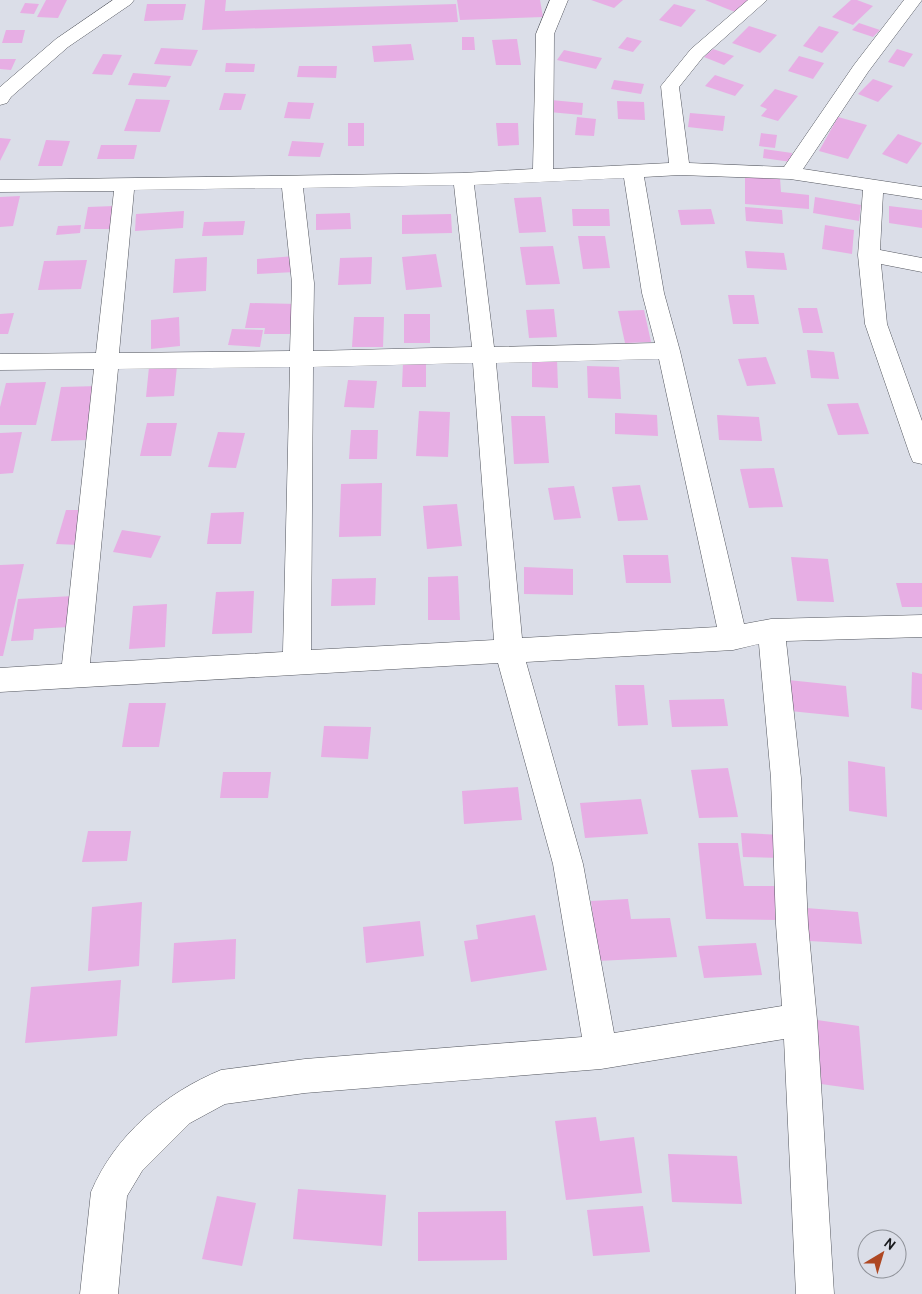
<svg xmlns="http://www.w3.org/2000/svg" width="922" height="1294" font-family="Cabin,sans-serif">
	<rect width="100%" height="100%" fill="#dbdee8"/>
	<g fill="#e7aee4">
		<polygon points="46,0 67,0 58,18 37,17"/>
		<polygon points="205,0 226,0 225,11 456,4 458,22 202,30"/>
		<polygon points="457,0 540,0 543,17 460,20"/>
		<polygon points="591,0 623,0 614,8"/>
		<polygon points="705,0 748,0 735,12"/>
		<polygon points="851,0 857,0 873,6 853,25 832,17"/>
		<polygon points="25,3 39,4 34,14 20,13"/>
		<polygon points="147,4 186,4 183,20 144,21"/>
		<polygon points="674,4 696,10 681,27 659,20"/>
		<polygon points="859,23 880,30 873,37 852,30"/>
		<polygon points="749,26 777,35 760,53 732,43"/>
		<polygon points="819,26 839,32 822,53 803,46"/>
		<polygon points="6,30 25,30 22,43 2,43"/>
		<polygon points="462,37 474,37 475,50 462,50"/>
		<polygon points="627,37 642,41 633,52 618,48"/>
		<polygon points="517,39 521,65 496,65 492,40"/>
		<polygon points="411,44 414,60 374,62 372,46"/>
		<polygon points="161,48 198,50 191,66 154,64"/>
		<polygon points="713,49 734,56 724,65 704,57"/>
		<polygon points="897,49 913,54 904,67 888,62"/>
		<polygon points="564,50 602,58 596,69 557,60"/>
		<polygon points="103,54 122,55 112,75 92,74"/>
		<polygon points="799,56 824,63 813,79 788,71"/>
		<polygon points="0,59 16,59 11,70 0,69"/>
		<polygon points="226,63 255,64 254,72 225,72"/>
		<polygon points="299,66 337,66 336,78 297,77"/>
		<polygon points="133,73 171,76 166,87 128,85"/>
		<polygon points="715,75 744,85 735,96 705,86"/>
		<polygon points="873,79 893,86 878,102 858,94"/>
		<polygon points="614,80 644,84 641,94 611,89"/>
		<polygon points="775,89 798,96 778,121 761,116 767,109 760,106"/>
		<polygon points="224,93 246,94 241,110 219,110"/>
		<polygon points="136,99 170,100 160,132 124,131"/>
		<polygon points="551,100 583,103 582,115 549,112"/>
		<polygon points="617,101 644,102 645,120 618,119"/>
		<polygon points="288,102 314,103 310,119 284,118"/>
		<polygon points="690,113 725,116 723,131 688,127"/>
		<polygon points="577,117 596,119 594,136 575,135"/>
		<polygon points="838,117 867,125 848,159 819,151"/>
		<rect x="348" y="123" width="16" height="23"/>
		<polygon points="496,123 518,123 519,145 498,146"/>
		<polygon points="761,133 777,135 775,148 759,146"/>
		<polygon points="898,134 922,143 907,164 882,154"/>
		<polygon points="0,138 11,139 0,161"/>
		<polygon points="46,140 70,141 62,166 38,166"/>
		<polygon points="292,141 324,143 320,157 288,156"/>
		<polygon points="101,145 137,145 134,159 97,159"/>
		<polygon points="764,149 792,153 791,162 763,158"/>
		<polygon points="745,175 780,178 781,192 809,195 809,209 745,204"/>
		<polygon points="20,196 13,226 0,227 0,197"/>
		<polygon points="541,197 546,232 519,233 514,198"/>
		<polygon points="815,197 861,205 859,221 813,213"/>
		<polygon points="114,206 111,229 84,229 88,207"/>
		<polygon points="889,206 922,210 922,228 889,223"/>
		<polygon points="745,207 782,210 783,224 746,221"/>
		<polygon points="572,209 609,209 610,226 573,226"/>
		<polygon points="711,209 715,224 681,225 678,210"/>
		<polygon points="184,211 183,228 135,231 136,214"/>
		<polygon points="350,213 351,229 316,230 316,214"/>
		<polygon points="451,214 452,233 402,234 402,215"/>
		<polygon points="245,221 243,235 202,236 204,222"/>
		<polygon points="81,225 80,233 56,235 58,226"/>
		<polygon points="825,225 854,230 852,254 822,249"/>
		<polygon points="578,236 605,236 610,268 583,269"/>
		<polygon points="553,246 560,284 526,285 520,247"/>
		<polygon points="745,251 784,253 787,270 747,268"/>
		<polygon points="436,254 442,287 406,290 402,257"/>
		<polygon points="295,256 295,272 257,274 257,259"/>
		<polygon points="207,257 206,291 173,293 175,259"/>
		<polygon points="372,257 371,284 338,285 340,258"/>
		<polygon points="87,260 81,289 38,290 44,261"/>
		<polygon points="728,295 754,295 759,324 733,324"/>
		<polygon points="250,303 298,304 293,334 264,334 265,328 245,328"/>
		<polygon points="798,308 817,308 823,333 803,333"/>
		<polygon points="554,309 557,337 529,338 526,310"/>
		<polygon points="644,310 651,342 625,343 618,311"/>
		<polygon points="14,313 8,334 0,334 0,314"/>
		<rect x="404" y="314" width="26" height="29"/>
		<polygon points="179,317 180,346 151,349 151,320"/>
		<polygon points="354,317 384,317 383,347 352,347"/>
		<polygon points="232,329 263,330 260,347 228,345"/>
		<polygon points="807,350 834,352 839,379 811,378"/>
		<polygon points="766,357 776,384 747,386 738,359"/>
		<polygon points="532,359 557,359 558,388 532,387"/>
		<polygon points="426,362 426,387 402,387 403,363"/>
		<polygon points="177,366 174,396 146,397 149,367"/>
		<polygon points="587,366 619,367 621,399 588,398"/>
		<polygon points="348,380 377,381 374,408 344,407"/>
		<polygon points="46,382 36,425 0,425 0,407 6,383"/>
		<polygon points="99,386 90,440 51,441 61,387"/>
		<polygon points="858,403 869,434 838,435 827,404"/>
		<polygon points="419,411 450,412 448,457 416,456"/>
		<polygon points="615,413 657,415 658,436 615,434"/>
		<polygon points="717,415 759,417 762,441 719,440"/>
		<polygon points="511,416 545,416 549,463 514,464"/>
		<polygon points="147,423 177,423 171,456 140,456"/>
		<polygon points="351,430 378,430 377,459 349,459"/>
		<polygon points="22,432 13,473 0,474 0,433"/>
		<polygon points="218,432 245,433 236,468 208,467"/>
		<polygon points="774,468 783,507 749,508 740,469"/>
		<polygon points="382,483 381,536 339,537 341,484"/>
		<polygon points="640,485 648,520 618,521 612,487"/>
		<polygon points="574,486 581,518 554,520 548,488"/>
		<polygon points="457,504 462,546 427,549 423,506"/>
		<polygon points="66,510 88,510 79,545 56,544"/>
		<polygon points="244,512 241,544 207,544 211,513"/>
		<polygon points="122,530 161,536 151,558 113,552"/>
		<polygon points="623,555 668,555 671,583 626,583"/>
		<polygon points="791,557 828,559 834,602 797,601"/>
		<polygon points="24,564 3,656 0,656 0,565"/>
		<polygon points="524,567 573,569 573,595 524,594"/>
		<polygon points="458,576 460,620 428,620 428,577"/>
		<polygon points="376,578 375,605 331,606 332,579"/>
		<polygon points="896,583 922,583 922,607 902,607"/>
		<polygon points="254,591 252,633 212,634 216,592"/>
		<polygon points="73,596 69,627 34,629 33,640 11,641 18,599"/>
		<polygon points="167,604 165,647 129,649 133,606"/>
		<polygon points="912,672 922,674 922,710 911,708"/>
		<polygon points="788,680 846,686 849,717 790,711"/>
		<polygon points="615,685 644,685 648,725 618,726"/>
		<polygon points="724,699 728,726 672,727 669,700"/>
		<polygon points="129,703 166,703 159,747 122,747"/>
		<polygon points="324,726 371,727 368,759 321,757"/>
		<polygon points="848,761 885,767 887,817 849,811"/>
		<polygon points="728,768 738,817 699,818 691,770"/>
		<polygon points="223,772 271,772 268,798 220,798"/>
		<polygon points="518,787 522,820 464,824 462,791"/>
		<polygon points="641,799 648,834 585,838 580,803"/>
		<polygon points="88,831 131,831 127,861 82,862"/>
		<polygon points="741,833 782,835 785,858 743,857"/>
		<polygon points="698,843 738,843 744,886 777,886 783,920 706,919"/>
		<polygon points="628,899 631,919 670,918 677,957 598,961 591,901"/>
		<polygon points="142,902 139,966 88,971 92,907"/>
		<polygon points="806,908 858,912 862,944 809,941"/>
		<polygon points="535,915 547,970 471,982 464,941 478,939 476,925"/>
		<polygon points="420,921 424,956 366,963 363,927"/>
		<polygon points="236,939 235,979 172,983 174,943"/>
		<polygon points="756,943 762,975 704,978 698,946"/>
		<polygon points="121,980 117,1036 25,1043 31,987"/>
		<polygon points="817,1020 859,1026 864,1090 821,1084"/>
		<polygon points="596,1117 600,1141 634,1137 642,1193 566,1200 555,1121"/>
		<polygon points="668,1154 737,1156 742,1204 672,1202"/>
		<polygon points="298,1189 386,1195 382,1246 293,1239"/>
		<polygon points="217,1196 256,1203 242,1266 202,1259"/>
		<polygon points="643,1206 650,1252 593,1256 587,1210"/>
		<polygon points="506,1211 507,1260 418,1261 418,1212"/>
	</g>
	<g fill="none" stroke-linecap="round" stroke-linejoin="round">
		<defs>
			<g id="minor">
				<polygon points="113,0 134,0 131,4 68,47 11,97 7,103 0,105 0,87 56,39"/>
				<path d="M 550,0 L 568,0 L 554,34 L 553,169 L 669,163 L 661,86 L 691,49 L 748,0 L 767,0 L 703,57 L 679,87 L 689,163 L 784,167 L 854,65 L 904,0 L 922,0 L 868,72 L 803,169 L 922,187 L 922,199 L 883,193 L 880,250 L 922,258 L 922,272 L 881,264 L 887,324 L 922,421 L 922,464 L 913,462 L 910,455 L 865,324 L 858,255 L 863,190 L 790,179 L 680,175 L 644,177 L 664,293 L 680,351 L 744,624 L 771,619 L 922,615 L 922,637 L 786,641 L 801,778 L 808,924 L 817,1020 L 834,1294 L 796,1294 L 784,1039 L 601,1069 L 305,1093 L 225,1104 L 190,1123 L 142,1171 L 127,1196 L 118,1294 L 80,1294 L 91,1192 C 115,1135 165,1093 221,1070 L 305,1059 L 582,1037 L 553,864 L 498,663 L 0,692 L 0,668 L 62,664 L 94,369 L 0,370 L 0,354 L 96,353 L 114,191 L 0,192 L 0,180 L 463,173 L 533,169 L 536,34 ZM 624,178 L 642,293 L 655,343 L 494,347 L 474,185 ZM 454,185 L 472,347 L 313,351 L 314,283 L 303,188 ZM 282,188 L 292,283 L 290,351 L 119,353 L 134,190 ZM 659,359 L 717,627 L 522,638 L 496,363 ZM 473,363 L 494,640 L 311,650 L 313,367 ZM 290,367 L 283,652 L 90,663 L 118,369 ZM 759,644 L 771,778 L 776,924 L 782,1006 L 614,1033 L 583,864 L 526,662 L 733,650 Z"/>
			</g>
		</defs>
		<use href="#minor" stroke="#54575f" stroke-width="1"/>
		<use href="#minor" fill="#fff" fill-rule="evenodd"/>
	</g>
	<g transform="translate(882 1254) rotate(38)"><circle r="24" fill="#dbdee8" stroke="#8d9097"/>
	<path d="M0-4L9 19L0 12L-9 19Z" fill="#ae4722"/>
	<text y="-8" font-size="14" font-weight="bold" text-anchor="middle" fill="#191a1d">N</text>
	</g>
</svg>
